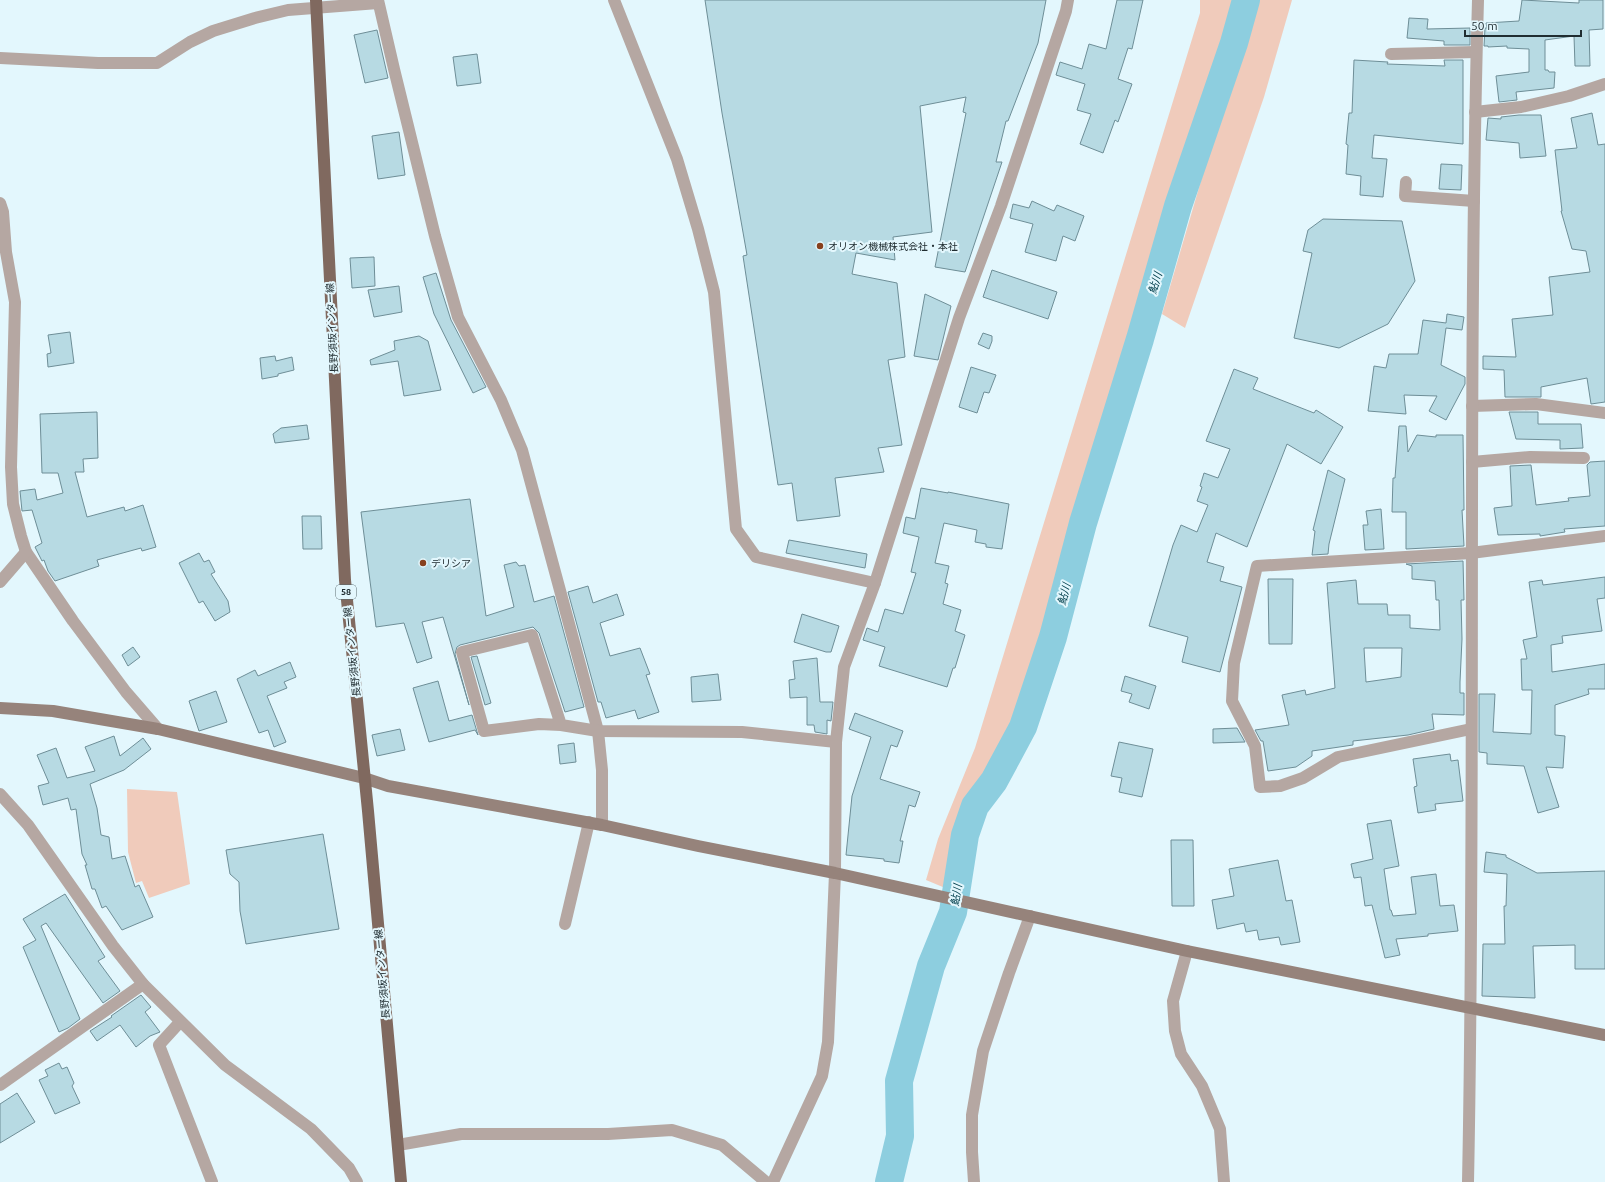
<svg xmlns="http://www.w3.org/2000/svg" width="1605" height="1182" font-family="Ubuntu,'Noto Sans JP',sans-serif">
	<rect width="100%" height="100%" fill="#e3f7fd"/>
	<g fill="#f0cbbb">
		<polygon points="1200,0 1239,0 1127,344 1015,730 983,788 962,812 950,890 926,880 938,839 975,748 1200,13"/>
		<polygon points="1254,0 1292,0 1264,97 1185,328 1162,314"/>
		<polygon points="127,789 177,792 190,884 149,898 142,881 136,883 128,852"/>
	</g>
	<g fill="none" stroke-linecap="round" stroke-linejoin="round">
		<polyline stroke="#8dcedf" stroke-width="28" points="889,1182 900,1136 899,1081 931,966 953,912 965,835 975,806 994,781 1023,727 1053,637 1083,523 1140,339 1178,206 1234,43 1246,0"/>
	</g>
	<g fill="#b7dae3" stroke="#6e8e97" fill-rule="evenodd">
		<polygon points="705,0 1046,0 1038,43 1008,121 1006,121 996,162 1002,162 965,272 935,267 966,113 963,112 966,97 920,106 932,232 893,237 895,260 856,253 852,274 897,283 905,357 888,360 902,445 878,448 884,472 835,478 840,516 797,521 792,483 778,485 743,256 747,255 722,113"/>
		<polygon points="1117,0 1143,0 1132,49 1128,48 1118,79 1132,84 1118,122 1115,120 1103,153 1080,144 1091,114 1077,110 1085,84 1056,75 1060,62 1082,69 1089,44 1106,49"/>
		<polygon points="1522,0 1579,3 1579,0 1603,0 1603,29 1589,30 1590,66 1575,66 1574,36 1545,40 1545,70 1548,70 1549,72 1555,72 1554,88 1516,92 1517,100 1499,102 1496,76 1529,72 1529,49 1507,48 1507,46 1488,47 1488,46 1484,46 1485,28 1487,28 1486,23 1519,21"/>
		<polygon points="1409,18 1428,19 1427,29 1470,28 1470,45 1444,45 1444,41 1407,38"/>
		<polygon points="377,30 388,78 365,83 354,35"/>
		<polygon points="477,54 481,83 457,86 453,57"/>
		<polygon points="1354,60 1388,62 1387,64 1445,66 1444,60 1463,60 1463,144 1374,135 1372,158 1387,159 1383,197 1360,195 1361,176 1346,174 1348,145 1346,144 1349,113 1352,113"/>
		<polygon points="1592,113 1598,145 1605,144 1605,402 1591,404 1587,378 1541,387 1541,397 1505,397 1504,370 1483,369 1483,356 1516,357 1512,319 1553,315 1549,277 1590,272 1586,251 1572,249 1561,211 1562,211 1555,150 1577,148 1571,118"/>
		<polygon points="1519,115 1541,115 1546,156 1520,158 1519,143 1486,140 1488,118 1501,119 1501,117"/>
		<polygon points="399,132 405,175 378,179 372,136"/>
		<polygon points="1441,164 1462,165 1461,190 1439,189"/>
		<polygon points="1032,201 1054,211 1057,205 1084,216 1075,241 1063,236 1056,261 1025,252 1033,224 1010,218 1013,204 1029,208"/>
		<polygon points="1323,219 1402,221 1415,281 1388,324 1339,348 1294,338 1312,253 1303,251 1308,230"/>
		<polygon points="374,257 375,286 352,288 350,258"/>
		<polygon points="992,270 1057,292 1048,319 983,297"/>
		<polygon points="436,273 451,320 486,387 473,393 434,314 423,277"/>
		<polygon points="399,286 402,312 374,317 368,290"/>
		<polygon points="925,294 951,306 938,360 914,356"/>
		<polygon points="1447,314 1464,317 1462,330 1446,328 1441,365 1465,377 1465,384 1446,420 1429,411 1437,396 1404,395 1406,414 1368,411 1374,366 1386,368 1389,354 1418,354 1423,320 1446,323"/>
		<polygon points="70,332 74,363 48,367 47,354 51,353 48,335"/>
		<polygon points="983,333 992,336 992,341 989,349 978,344"/>
		<polygon points="419,336 428,341 441,390 404,396 398,361 371,365 370,360 395,350 394,341"/>
		<polygon points="275,356 276,361 292,357 294,370 278,374 278,376 262,379 260,358"/>
		<polygon points="971,367 996,375 989,393 984,392 977,413 959,407"/>
		<polygon points="1234,369 1258,378 1253,389 1314,413 1316,410 1343,427 1321,464 1287,444 1247,547 1216,533 1207,562 1224,567 1220,581 1242,587 1220,672 1182,662 1188,637 1149,626 1173,545 1181,525 1197,532 1208,505 1197,501 1202,487 1200,486 1204,473 1218,478 1230,449 1206,441"/>
		<polygon points="97,412 98,458 83,459 84,472 75,472 87,517 124,507 125,511 143,505 156,547 142,551 141,548 97,560 99,566 55,581 48,571 44,560 42,561 35,547 42,543 32,510 22,511 20,491 35,489 37,500 63,493 58,473 42,473 40,414"/>
		<polygon points="1509,412 1538,412 1538,424 1581,424 1583,448 1560,449 1560,440 1516,439"/>
		<polygon points="307,425 309,439 275,443 273,434 281,428"/>
		<polygon points="1399,426 1406,426 1408,452 1417,435 1436,437 1436,435 1463,435 1464,510 1462,510 1464,546 1406,549 1406,512 1392,512 1393,478 1395,478"/>
		<polygon points="1605,461 1605,526 1564,529 1565,532 1540,536 1540,534 1498,535 1494,508 1512,506 1510,466 1531,465 1536,505 1569,501 1568,498 1590,496 1587,465 1590,462"/>
		<polygon points="1328,470 1345,479 1329,544 1328,554 1312,555 1315,531 1313,530"/>
		<polygon points="921,488 948,493 948,492 1009,504 1002,549 986,547 986,544 975,542 977,530 944,523 935,563 949,566 945,583 948,584 943,604 961,610 955,631 965,635 955,668 953,668 947,687 879,666 885,647 863,640 867,628 878,632 885,609 903,614 916,573 911,572 919,537 903,533 906,517 915,519"/>
		<polygon points="470,499 486,616 514,607 504,565 516,562 519,566 525,565 534,602 554,596 584,707 565,712 539,633 533,627 460,645 457,647 455,654 469,705 443,617 422,622 432,658 417,663 404,623 376,627 361,512"/>
		<polygon points="1381,509 1384,549 1365,550 1363,525 1368,525 1366,511"/>
		<polygon points="302,516 321,516 322,549 303,549"/>
		<polygon points="789,540 867,554 865,568 786,553"/>
		<polygon points="199,553 204,562 209,560 215,572 211,574 228,601 230,612 215,621 203,601 199,603 179,563"/>
		<path d="M 1463,561 L 1464,600 L 1461,600 L 1462,639 L 1460,682 L 1460,693 L 1464,693 L 1464,715 L 1432,714 L 1434,729 L 1408,735 L 1353,741 L 1353,745 L 1312,751 L 1312,756 L 1296,767 L 1268,771 L 1263,741 L 1261,741 L 1255,730 L 1289,725 L 1282,695 L 1305,690 L 1306,695 L 1335,688 L 1327,583 L 1356,580 L 1358,604 L 1387,604 L 1388,615 L 1410,615 L 1410,628 L 1440,630 L 1439,600 L 1436,600 L 1435,581 L 1412,579 L 1412,566 L 1406,564 ZM 1364,648 L 1402,648 L 1401,677 L 1366,682 Z"/>
		<polygon points="1605,577 1605,598 1597,599 1602,631 1562,636 1563,643 1551,645 1552,672 1605,664 1605,689 1588,689 1589,694 1555,705 1555,735 1565,736 1563,768 1546,767 1559,807 1538,813 1524,766 1487,764 1487,753 1479,752 1479,694 1495,694 1493,732 1531,734 1532,690 1522,690 1521,659 1527,659 1523,640 1537,637 1529,582 1542,580 1543,585"/>
		<polygon points="1268,579 1293,579 1292,644 1269,644"/>
		<polygon points="588,586 593,603 617,594 624,615 600,623 610,656 640,648 650,674 646,675 659,712 638,719 635,710 606,718 601,702 598,702 568,592"/>
		<polygon points="802,614 839,626 831,652 826,652 794,642"/>
		<polygon points="133,647 140,657 128,666 122,655"/>
		<polygon points="477,656 491,703 485,705 471,657"/>
		<polygon points="817,658 820,702 833,702 831,721 827,720 827,734 815,732 814,725 807,725 807,697 790,698 789,680 795,679 793,661"/>
		<polygon points="290,662 296,677 284,682 287,688 267,696 286,742 274,747 268,730 259,733 237,679 255,670 258,676"/>
		<polygon points="718,674 721,700 692,702 691,677"/>
		<polygon points="1125,676 1156,686 1149,709 1129,702 1132,694 1121,691"/>
		<polygon points="438,681 449,721 472,715 478,735 475,730 429,742 413,688"/>
		<polygon points="216,691 227,722 199,731 189,701"/>
		<polygon points="855,713 903,731 897,747 891,745 880,779 920,792 915,807 909,805 900,841 903,841 899,863 884,861 884,859 846,855 852,796 871,737 849,729"/>
		<polygon points="1237,728 1245,742 1213,743 1213,729"/>
		<polygon points="400,729 405,750 377,756 372,735"/>
		<polygon points="114,736 120,756 143,738 151,749 124,770 90,784 97,808 101,835 109,837 112,859 125,856 135,887 139,885 153,917 122,930 106,906 102,908 95,889 92,889 85,865 87,865 82,854 76,809 71,810 68,798 43,805 38,786 49,783 37,755 56,748 67,778 95,771 85,747"/>
		<polygon points="1119,742 1153,749 1142,797 1119,792 1122,778 1111,776"/>
		<polygon points="574,743 576,762 560,764 558,745"/>
		<polygon points="1450,754 1451,761 1458,760 1463,801 1435,804 1436,810 1418,813 1414,787 1417,786 1413,759"/>
		<polygon points="1391,820 1399,866 1384,869 1390,910 1391,910 1393,916 1416,914 1411,877 1436,874 1440,906 1454,905 1458,931 1428,934 1428,936 1396,939 1400,955 1385,958 1372,905 1365,906 1361,877 1354,878 1351,864 1373,859 1367,824"/>
		<polygon points="323,834 339,929 246,944 240,911 239,882 230,874 226,850"/>
		<polygon points="1171,840 1193,840 1194,906 1172,906"/>
		<polygon points="1486,852 1506,855 1506,857 1537,873 1605,871 1605,969 1575,969 1575,945 1533,946 1535,998 1482,996 1483,944 1505,944 1504,906 1506,906 1507,874 1484,872"/>
		<polygon points="1278,860 1286,901 1292,900 1300,942 1281,945 1279,937 1259,940 1257,930 1246,932 1244,923 1217,929 1212,900 1234,896 1229,869"/>
		<polygon points="65,894 105,957 98,961 120,991 103,1003 46,923 41,926 80,1019 68,1028 59,1032 23,947 36,940 23,919"/>
		<polygon points="141,995 151,1007 145,1012 160,1032 150,1036 136,1047 120,1025 97,1041 90,1031 112,1017 111,1016"/>
		<polygon points="59,1063 62,1069 67,1067 74,1083 72,1086 80,1103 55,1114 39,1080 48,1076 45,1070"/>
		<polygon points="17,1093 35,1122 0,1143 0,1104"/>
	</g>
	<g fill="none" stroke-linecap="round" stroke-linejoin="round">
		<g stroke="#b5a7a2" stroke-width="12">
			<polyline points="378,0 394,69 435,236 458,317 501,400 522,450 548,546 598,731 602,770 602,825"/>
			<polyline points="614,0 677,159 698,229 714,292 736,529 756,557 875,583"/>
			<polyline points="1391,54 1476,52"/>
			<polyline points="0,58 98,63 157,63 190,42 213,31 255,18 288,10 378,3"/>
			<polyline points="1475,112 1521,107 1569,96 1605,84"/>
			<polyline points="1406,182 1405,196 1474,201"/>
			<polyline points="0,203 3,212 6,252 15,302 11,467 13,504 21,536 26,552 73,621 126,692 158,729"/>
			<polyline points="1472,406 1536,404 1605,413"/>
			<polyline points="1472,462 1530,457 1584,458"/>
			<polyline points="0,582 26,552"/>
			<polyline points="561,725 532,635 462,652 484,731 539,724 561,725 598,731 742,732 836,742"/>
			<polyline points="1471,729 1338,757 1303,778 1280,786 1260,787 1255,746 1232,701 1234,663 1257,566 1471,553 1605,536"/>
			<polyline points="0,794 28,825 113,946 143,984 225,1065 311,1129 349,1168 357,1182"/>
			<polyline points="565,924 589,822"/>
			<polyline points="1187,951 1173,1001 1175,1031 1181,1054 1202,1086 1220,1129 1224,1182"/>
			<polyline points="180,1022 159,1045 212,1182"/>
			<polyline points="0,1085 143,984"/>
			<polyline points="398,1145 461,1134 608,1134 672,1130 722,1145 766,1182"/>
			<polyline points="773,1182 822,1076 828,1042 835,873 836,742 844,667 875,583 959,318 1001,206 1066,11 1068,0"/>
			<polyline points="974,1182 972,1152 972,1115 983,1051 1009,973 1030,916"/>
			<path d="M 1468,1182 C 1476,788 1467,394 1478,0"/>
		</g>
		<polyline stroke="#96837b" stroke-width="12" points="0,708 53,711 158,729 364,778 388,786 602,825 698,846 835,873 1187,951 1605,1035"/>
		<polyline stroke="#80695f" stroke-width="12" points="316,0 345,580 368,811 401,1182"/>
	</g>
	<g fill="#87401d" stroke="#e3f7fd" stroke-width="1.5">
		<circle cx="820" cy="246" r="4"/>
		<circle cx="423" cy="563" r="4"/>
	</g>
	<g text-anchor="middle" dominant-baseline="central" stroke-width="4" stroke-linejoin="round" paint-order="stroke">
		<rect fill="#e3f7fd" stroke="#5a6a6e" stroke-width="1" x="336" y="585" width="20" height="14" rx="3"/>
		<g font-size="9" font-weight="bold" fill="#202d31">
			<text x="346" y="592">58</text>
		</g>
		<g font-size="10" fill="#202d31" stroke="#e3f7fd" text-anchor="start">
			<text x="828" y="246">オリオン機械株式会社・本社</text>
			<text x="431" y="563">デリシア</text>
		</g>
		<g font-size="10" fill="#202d31" stroke="#e3f7fd">
			<text transform="translate(332 328) rotate(-93)">長野須坂インター線</text>
			<text transform="translate(352 652) rotate(-96)">長野須坂インター線</text>
			<text transform="translate(382 974) rotate(-95)">長野須坂インター線</text>
		</g>
		<g font-size="11" font-style="italic" fill="#074350" stroke="#e3f7fd">
			<text transform="translate(1155 283) rotate(-73)">鮎川</text>
			<text transform="translate(1064 594) rotate(-75)">鮎川</text>
			<text transform="translate(956 895) rotate(-81)">鮎川</text>
		</g>
	</g>
	<path d="M1465 30v6h116v-6" fill="none" stroke="#202d31" stroke-width="2"/>
	<text x="1471" y="30" font-size="12" fill="#202d31" stroke="#e3f7fd" stroke-width="3" paint-order="stroke">50 m</text>
</svg>
